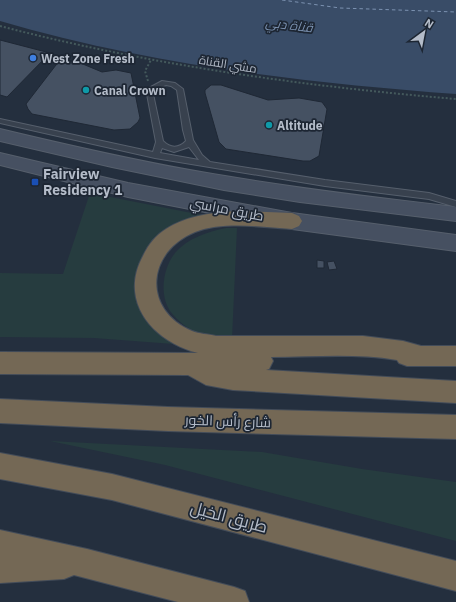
<svg xmlns="http://www.w3.org/2000/svg" width="456" height="602" font-family="'IBM Plex Sans',Cairo,sans-serif">
	<rect width="100%" height="100%" fill="#242f3e"/>
	<g fill="#263c3f">
		<polygon points="90,193 207,216 152,244 142,257 137,271 135,290 140,309 153,326 187,345 94,338 0,337 0,273 63,274"/>
		<path d="M 226,228 L 237,228 L 232,339 C 223,338 212,340 204,336 C 192,332 178,322 170,311 C 159,294 163,268 175,253 C 188,238 207,232 226,228 Z"/>
		<polygon points="50,441 262,452 362,469 456,482 456,541 165,465"/>
	</g>
	<path fill="#394c67" d="M 0,0 L 456,0 L 456,94 C 306,83 145,64 0,21 Z"/>
	<g fill="none" stroke-linecap="round" stroke-linejoin="round">
		<polyline stroke="#7c92b1" stroke-width="1" stroke-dasharray="3.5 3" stroke-linecap="butt" points="282,0 340,8 456,12"/>
	</g>
	<g fill="#455162" stroke="#1f2835">
		<polygon points="0,40 50,53 7,97 0,95"/>
		<polygon points="62,60 78,62 102,72 116,70 131,73 140,118 138,122 130,129 114,130 32,114 28,109 26,104 56,65"/>
		<polygon points="211,85 221,85 268,100 299,98 322,102 327,109 319,156 310,161 303,161 226,149 219,142 205,93 205,90"/>
		<polygon points="317,260 324,261 324,268 317,268"/>
		<polygon points="334,261 337,269 329,270 327,262"/>
	</g>
	<g fill="none" stroke-linecap="round" stroke-linejoin="round">
		<defs>
			<path id="lane" d="M 162,81 L 175,83 L 183,89 L 193,140 L 202,155 L 210,162 L 325,180 L 429,193 L 456,201 L 456,207 L 429,199 L 325,186 L 155,158 L 0,123 L 0,119 L 153,152 L 156,142 L 147,94 L 149,88 ZM 166,85 L 171,86 L 177,90 L 183,130 L 186,141 C 179,148 171,149 163,141 L 153,94 L 154,90 ZM 189,147 L 199,160 L 160,153 L 162,148 L 174,152 Z"/>
			<g id="secondary">
				<path d="M 0,129 C 75,147 149,164 225,176 C 302,189 379,198 456,207 L 456,221 L 300,202 L 224,190 L 112,167 L 0,141 Z"/>
				<polygon points="0,153 128,183 292,213 456,235 456,251 292,229 128,197 0,165"/>
			</g>
			<g id="highway">
				<path d="M 240,211 L 292,213 L 299,216 L 302,221 L 299,226 L 292,229 C 261,227 224,221 195,232 C 146,252 142,310 192,331 C 199,334 208,334 216,336 L 363,336 L 403,341 L 421,346 L 456,346 L 456,366 L 407,366 L 399,363 L 397,360 C 355,353 313,357 271,357 L 273,361 L 269,369 L 266,370 L 456,381 L 456,403 L 233,390 L 206,385 L 188,375 L 0,374 L 0,352 L 198,353 C 154,342 118,302 143,256 C 148,245 156,235 166,229 C 188,215 215,212 240,211 Z"/>
				<polygon points="0,399 168,407 456,415 456,439 168,431 0,423"/>
				<polygon points="0,453 112,474 456,561 456,591 112,500 0,479"/>
				<polygon points="0,530 87,549 234,587 245,591 249,602 178,602 74,575 64,579 0,583"/>
			</g>
		</defs>
		<use href="#lane" stroke="#565f6c" stroke-width="2"/>
		<use href="#secondary" stroke="#565f6c" stroke-width="2"/>
		<use href="#highway" stroke="#434c59" stroke-width="2"/>
		<g stroke="#44595c" stroke-width="2" stroke-dasharray="2 2" stroke-linecap="butt">
			<path d="M 0,26 C 150,65 302,86 456,99"/>
			<polyline points="148,81 145,71 151,60"/>
		</g>
		<use href="#lane" fill="#38414e" fill-rule="evenodd"/>
		<use href="#secondary" fill="#465061" fill-rule="evenodd"/>
		<use href="#highway" fill="#746855" fill-rule="evenodd"/>
	</g>
	<circle fill="#3f7fe0" stroke="#1d2633" stroke-width="1.5" cx="33" cy="58" r="4"/>
	<g fill="#0f9aa8" stroke="#1d2633" stroke-width="1.5">
		<circle cx="86" cy="90" r="4"/>
		<circle cx="269" cy="125" r="4"/>
	</g>
	<rect fill="#1a4fb4" stroke="#1d2633" stroke-width="1.5" x="31" y="178" width="8" height="8" rx="2"/>
	<g text-anchor="middle" dominant-baseline="central" stroke-width="3.5" stroke-linejoin="round" paint-order="stroke">
		<g font-size="12" font-weight="bold" fill="#b4bcc9" stroke="#1d2633" text-anchor="start">
			<text x="41" y="58">West Zone Fresh</text>
			<text x="94" y="90">Canal Crown</text>
			<text x="277" y="125">Altitude</text>
		</g>
		<g font-size="12" fill="#b4bcc9" stroke="#1d2633">
			<text transform="translate(228 64) rotate(9)">مشي القناة</text>
		</g>
		<g font-size="13" font-style="italic" fill="#7c92b1" stroke="#1d2633">
			<text transform="translate(289 25) rotate(7)">قناة دبي</text>
		</g>
		<g font-size="14" font-weight="bold" fill="#b4bcc9" stroke="#1d2633" text-anchor="start">
			<text x="43" y="174">Fairview<tspan x="43" dy="16">Residency 1</tspan></text>
		</g>
		<g font-size="14" fill="#b4bcc9" stroke="#1d2633">
			<text transform="translate(227 209) rotate(11)">طريق مراسي</text>
			<text transform="translate(228 421) rotate(2)">شارع رأس الخور</text>
		</g>
		<g font-size="17" fill="#b4bcc9" stroke="#1d2633">
			<text transform="translate(229 517) rotate(15)">طريق الخيل</text>
		</g>
	</g>
	<g transform="translate(424 32) rotate(32)" stroke="#1d2633" stroke-width="3" paint-order="stroke">
	<path d="M0-3L7 15L0 10L-7 15Z" fill="#b4bcc9"/>
	<text y="-6" font-size="11" font-weight="bold" text-anchor="middle" fill="#b4bcc9">N</text>
	</g>
</svg>
